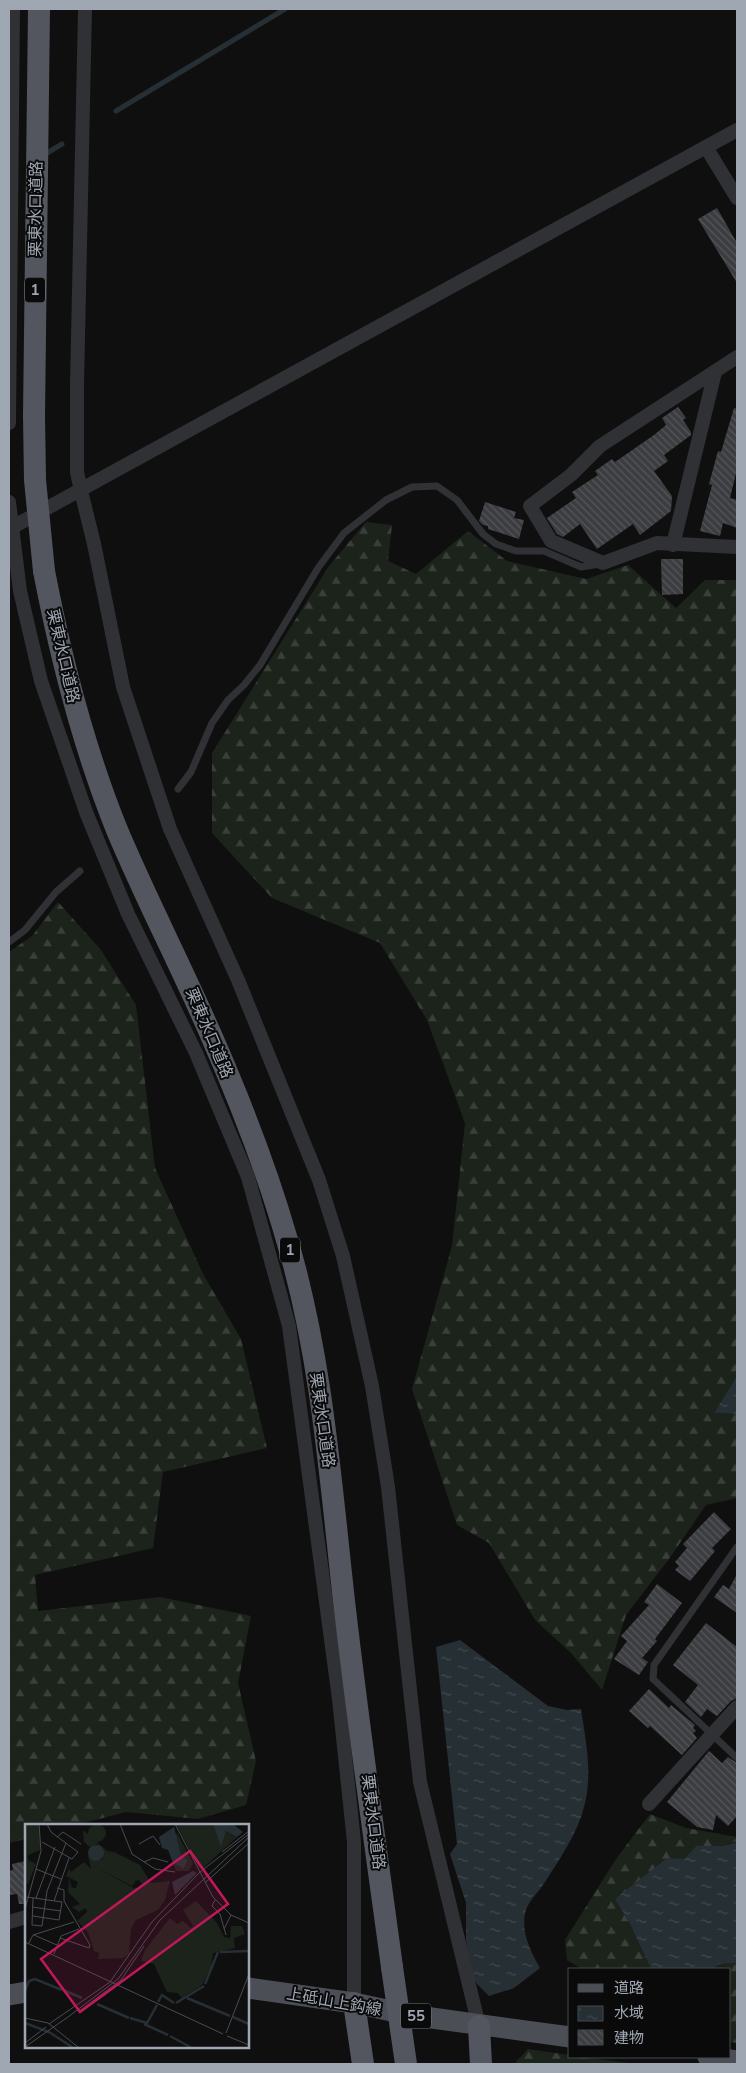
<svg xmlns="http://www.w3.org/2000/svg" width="746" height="2073" font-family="'Nunito Sans','Noto Sans JP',sans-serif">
	<defs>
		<pattern id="forest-firs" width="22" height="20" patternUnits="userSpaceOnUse" patternTransform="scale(1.25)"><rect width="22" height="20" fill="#1b231b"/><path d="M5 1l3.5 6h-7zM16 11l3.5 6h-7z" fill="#39403a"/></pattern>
		<pattern id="water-ripples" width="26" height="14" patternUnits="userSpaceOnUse" patternTransform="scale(1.25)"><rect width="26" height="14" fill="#252f34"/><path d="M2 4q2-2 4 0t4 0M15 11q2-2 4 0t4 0" fill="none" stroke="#414a4f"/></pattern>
		<pattern id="building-back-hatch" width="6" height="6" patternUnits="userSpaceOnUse" patternTransform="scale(1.25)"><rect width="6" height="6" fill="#3b3d40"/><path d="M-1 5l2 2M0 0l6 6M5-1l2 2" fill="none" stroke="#545659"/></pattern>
	</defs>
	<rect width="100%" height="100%" fill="#0f0f10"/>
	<g fill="url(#forest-firs)">
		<polygon points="366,522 392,525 388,561 416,574 468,531 507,561 586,579 628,565 676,608 705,580 737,580 737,1376 714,1413 737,1414 737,1498 706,1505 669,1559 626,1615 602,1690 571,1653 535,1620 489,1543 457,1525 412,1389 452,1246 465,1123 427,1020 380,943 272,898 212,833 212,753 329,566"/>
		<polygon points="58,902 101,950 136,1005 155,1168 203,1274 241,1339 267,1448 163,1472 153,1548 35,1575 38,1611 160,1597 251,1616 238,1683 256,1761 246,1805 198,1819 126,1812 76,1825 26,1826 26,1839 9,1843 9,952 32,936"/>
		<polygon points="650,1814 686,1828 737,1837 737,1841 723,1846 696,1846 684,1859 615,1899 629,1922 651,1969 582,1969 567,1960 565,1940 616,1859"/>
		<polygon points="737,1963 737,2043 730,2042 730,1969 713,1969 719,1964"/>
		<polygon points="528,2049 570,2055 570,2057 583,2057 636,2064 514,2064"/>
	</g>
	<g fill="url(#water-ripples)">
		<polygon points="737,1376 737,1414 714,1413"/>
		<path d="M 460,1640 L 548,1706 L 567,1710 L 581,1709 C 586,1742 593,1775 584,1807 C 577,1835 558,1861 543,1885 C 537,1894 527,1902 525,1914 C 521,1933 531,1952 540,1968 L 514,1988 L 489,1996 L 477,1984 L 471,1974 L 466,1941 L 466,1903 L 450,1854 L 457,1844 L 436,1647 Z"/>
		<polygon points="737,1842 737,1963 719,1964 713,1969 651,1969 629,1922 615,1899 667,1858 684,1859 696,1846 723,1846"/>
	</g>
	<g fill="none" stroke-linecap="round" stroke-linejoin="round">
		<g stroke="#252f34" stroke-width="5">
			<polyline points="116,111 285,9"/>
			<polyline points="44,155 62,144"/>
		</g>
	</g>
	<g fill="url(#building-back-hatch)">
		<polygon points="717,208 737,243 737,283 698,219"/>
		<polygon points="678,407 686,418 683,420 691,432 691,435 664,455 668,461 654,471 672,496 671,511 640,535 633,524 597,549 580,524 563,537 557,534 547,518 576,498 572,492 598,475 595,471 612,459 615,462 654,435 666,425 662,418"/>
		<polygon points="734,408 737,409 737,469 730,498 737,500 737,528 723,523 720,536 700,531 712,485 709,484 718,451 721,452"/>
		<polygon points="485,502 516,512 514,518 524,520 519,539 488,529 488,526 483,525 479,521"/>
		<polygon points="661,559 683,559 683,594 662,595"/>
		<polygon points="714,1512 731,1529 712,1548 715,1551 690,1581 675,1570 679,1566 675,1562 687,1548 683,1544"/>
		<polygon points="737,1574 737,1613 714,1597 723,1585 729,1589"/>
		<polygon points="657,1584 682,1603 655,1639 657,1641 642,1658 648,1662 639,1675 614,1659 627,1641 621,1636 649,1605 644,1602"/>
		<polygon points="706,1623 737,1647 737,1698 731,1701 717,1716 707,1709 701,1717 685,1702 698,1685 673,1665"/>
		<polygon points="649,1689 669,1708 671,1705 695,1725 693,1728 696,1731 693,1733 697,1738 682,1755 650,1726 648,1728 629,1711"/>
		<polygon points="709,1751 722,1763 728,1757 737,1763 737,1816 728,1826 716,1815 713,1830 697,1827 667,1802"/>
		<polygon points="26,1861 26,1904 19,1904 17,1894 9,1895 9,1871 13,1870 12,1864"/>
	</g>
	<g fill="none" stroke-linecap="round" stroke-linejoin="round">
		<g stroke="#303135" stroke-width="7">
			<polyline points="178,789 191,772 212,723 228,700 244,685 260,665 318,568 344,533 386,500 412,487 437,486 457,500 483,534 496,544 516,551 544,551 581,567 600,564"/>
			<polyline points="9,942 25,930 56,892 80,871"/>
			<polyline points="737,1547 654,1665 653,1679 737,1758"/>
		</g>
		<g stroke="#303135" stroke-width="14">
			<polyline points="85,9 77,385 77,472 81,491 94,544 123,687 170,829 238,980 319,1180 343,1256 372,1386 388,1487 420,1782 479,2026"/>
			<polyline points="706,147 737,198"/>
			<polyline points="737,357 600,446 571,475 530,506 551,541 603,563 657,543 737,547"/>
			<polyline points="9,423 13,9"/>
			<polyline points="9,502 20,591 41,681 86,812 128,914 196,1053 248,1177 289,1326 339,1699 354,1842 354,2003"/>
			<polyline points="9,529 737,130"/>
			<polyline points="673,545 715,372"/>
			<polyline points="649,1804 737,1707"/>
			<polyline points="9,1922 26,1917"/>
		</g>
		<g stroke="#4b4e55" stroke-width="21">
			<polyline points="248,1988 354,2003 410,2015 570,2037"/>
			<polyline points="9,1995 26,1992"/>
			<polyline points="708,2057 737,2061"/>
		</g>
		<g stroke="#53565e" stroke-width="22">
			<path d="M 44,571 C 61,659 83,746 117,830 C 146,899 181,966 211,1035 C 240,1101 267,1170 287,1240 C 321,1354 330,1474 343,1592 C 357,1717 375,1842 392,1967"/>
			<polyline points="354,2003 363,2064"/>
			<polyline points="479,2026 481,2064"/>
		</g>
		<g stroke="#53565e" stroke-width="22">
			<polyline points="39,9 34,416 35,480 44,571"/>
			<polyline points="392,1967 406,2064"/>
		</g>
	</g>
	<g text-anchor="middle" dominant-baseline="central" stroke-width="4" stroke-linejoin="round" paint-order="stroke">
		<g fill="#0a0a0b" stroke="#727880" stroke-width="1">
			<rect x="25" y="277.5" width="20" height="25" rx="4"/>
			<rect x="280" y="1237.5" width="20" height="25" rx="4"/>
			<rect x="401" y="2003.5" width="30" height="25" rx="4"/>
		</g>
		<g font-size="15" font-weight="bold" fill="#9fa7b2">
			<text x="35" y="290">1</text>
			<text x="290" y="1250">1</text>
			<text x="416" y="2016">55</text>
		</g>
		<g font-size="16" fill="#9fa7b2" stroke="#0a0a0b">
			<text transform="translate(36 209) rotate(-89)">栗東水口道路</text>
			<text transform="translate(63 656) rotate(77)">栗東水口道路</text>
			<text transform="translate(209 1033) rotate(67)">栗東水口道路</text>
			<text transform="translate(322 1420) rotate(82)">栗東水口道路</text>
			<text transform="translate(373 1822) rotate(83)">栗東水口道路</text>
			<text transform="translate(334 2002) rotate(10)">上砥山上鈎線</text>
		</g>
	</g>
	<g transform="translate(25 1824)">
		<rect width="224" height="224" fill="#0f0f10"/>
		<path d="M 58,6 L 82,27 L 89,28 L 84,30 L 96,45 L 109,50 L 110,59 L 107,62 L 74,45 L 66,45 L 63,32 L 73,37 L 78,35 L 78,28 L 72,20 L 65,23 L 59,18 Z" fill="#1b231b"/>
		<path d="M 151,0 L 188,0 L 197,22 L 197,14 L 201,7 L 212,13 L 178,44 L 174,44 ZM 152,9 L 168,39 L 164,47 L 151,47 L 148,39 L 159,45 L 163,38 L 156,31 L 149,13 ZM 89,28 L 115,41 L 126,59 L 145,57 L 140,76 L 133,86 L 111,96 L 106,105 L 104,130 L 98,134 L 73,135 L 74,129 L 69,127 L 63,108 L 52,97 L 62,88 L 61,84 L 54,88 L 47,83 L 55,80 L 43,68 L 44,54 L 47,64 L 51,64 L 53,58 L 41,52 L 44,45 L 46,48 L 59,38 L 66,45 L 74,45 L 109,64 L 119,63 L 114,56 L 108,58 L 109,50 L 86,43 L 83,30 ZM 171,77 L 192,99 L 199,113 L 205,114 L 206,102 L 217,102 L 220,110 L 209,114 L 210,124 L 188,129 L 186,143 L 177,161 L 157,174 L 153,169 L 142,168 L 129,140 L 116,137 L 120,126 L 145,94 L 152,100 L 158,97 L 166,104 L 168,102 L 158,86 Z" fill="#1b231b"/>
		<path d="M 0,0 L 13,0 L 15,17 L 15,26 L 3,31 L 3,36 L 11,40 L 3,60 L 0,59 ZM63 9a9 9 0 1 1 18 0a9 9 0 1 1-18 0Z" fill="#1b231b"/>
		<path d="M 188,0 L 208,0 L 218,8 L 212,13 L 201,7 L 196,23 ZM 149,3 L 156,31 L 163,37 L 159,45 L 148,39 L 143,26 L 137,24 L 134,13 ZM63 29a8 8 0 1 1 16 0a8 8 0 1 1-16 0ZM 168,47 L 172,49 L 150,71 L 147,58 Z" fill="#252f34"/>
		<path fill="none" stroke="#252f34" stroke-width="2.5" d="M 195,128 L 224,127M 180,160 L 193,128M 38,166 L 57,174M 0,167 L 4,157 L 10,155 L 37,166M 162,174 L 205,192M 133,178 L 137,171 L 149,179M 151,179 L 179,162M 72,180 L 104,194M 208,193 L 224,200M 105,194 L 122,199 L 132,181M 0,199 L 24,208 L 47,223M 119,200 L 143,211M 145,212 L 165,223"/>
		<path fill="none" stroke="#494c51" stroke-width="1" d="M 95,0 L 107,30 L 130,45 L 150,48M 150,0 L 188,73 L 206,91 L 224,99M 32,13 L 38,8 L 56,20M 17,18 L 47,35 L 53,28 L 26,8 L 22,0M 114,20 L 128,12 L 135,21M 197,28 L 224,7M 119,38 L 128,34 L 143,38M 11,45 L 36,55M 175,48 L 224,10M 180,59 L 224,19M 32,64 L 39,66 L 39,77M 2,73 L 37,78M 8,74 L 7,101 L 17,102 L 22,67 L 41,19M 11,74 L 30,23M 190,76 L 187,82 L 195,90 L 201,111M 29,77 L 44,34M 7,83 L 36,87M 0,85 L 16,27 L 14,0M 8,92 L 34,96 L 37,78M 199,105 L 206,91M 9,111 L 32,121M 35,114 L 64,124 L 65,121 L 39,77M 0,118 L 198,210M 4,119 L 8,111 L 49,98M 29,130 L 36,112 L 54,105M 53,188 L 96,156 L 119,122M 43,193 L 93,155 L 135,96 L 224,13M 0,194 L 23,199 L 53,223M 24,200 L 85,158 L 127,98 L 175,48M 201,209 L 224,150M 202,212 L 224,221M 0,219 L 21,203M 0,223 L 43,193"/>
		<path fill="#c2185b" fill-opacity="0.15" stroke="#c2185b" stroke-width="2.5" d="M 165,27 L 203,80 L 55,188 L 16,135 Z"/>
		<rect width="224" height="224" fill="none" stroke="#9fa7b2" stroke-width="2.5"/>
	</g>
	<rect width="746" height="2073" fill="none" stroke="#9fa7b2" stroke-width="20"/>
	<rect x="568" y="1968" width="162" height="90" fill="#0a0a0b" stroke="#46494e"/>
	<rect x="578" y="1984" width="25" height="8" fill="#4b4e55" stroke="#46494e"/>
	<text x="614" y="1993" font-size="15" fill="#9fa7b2">道路</text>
	<rect x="578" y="2006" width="25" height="15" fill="url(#water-ripples)" stroke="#46494e"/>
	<text x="614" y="2018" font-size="15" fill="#9fa7b2">水域</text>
	<rect x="578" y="2030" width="25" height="15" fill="url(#building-back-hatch)" stroke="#46494e"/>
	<text x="614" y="2043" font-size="15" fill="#9fa7b2">建物</text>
</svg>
